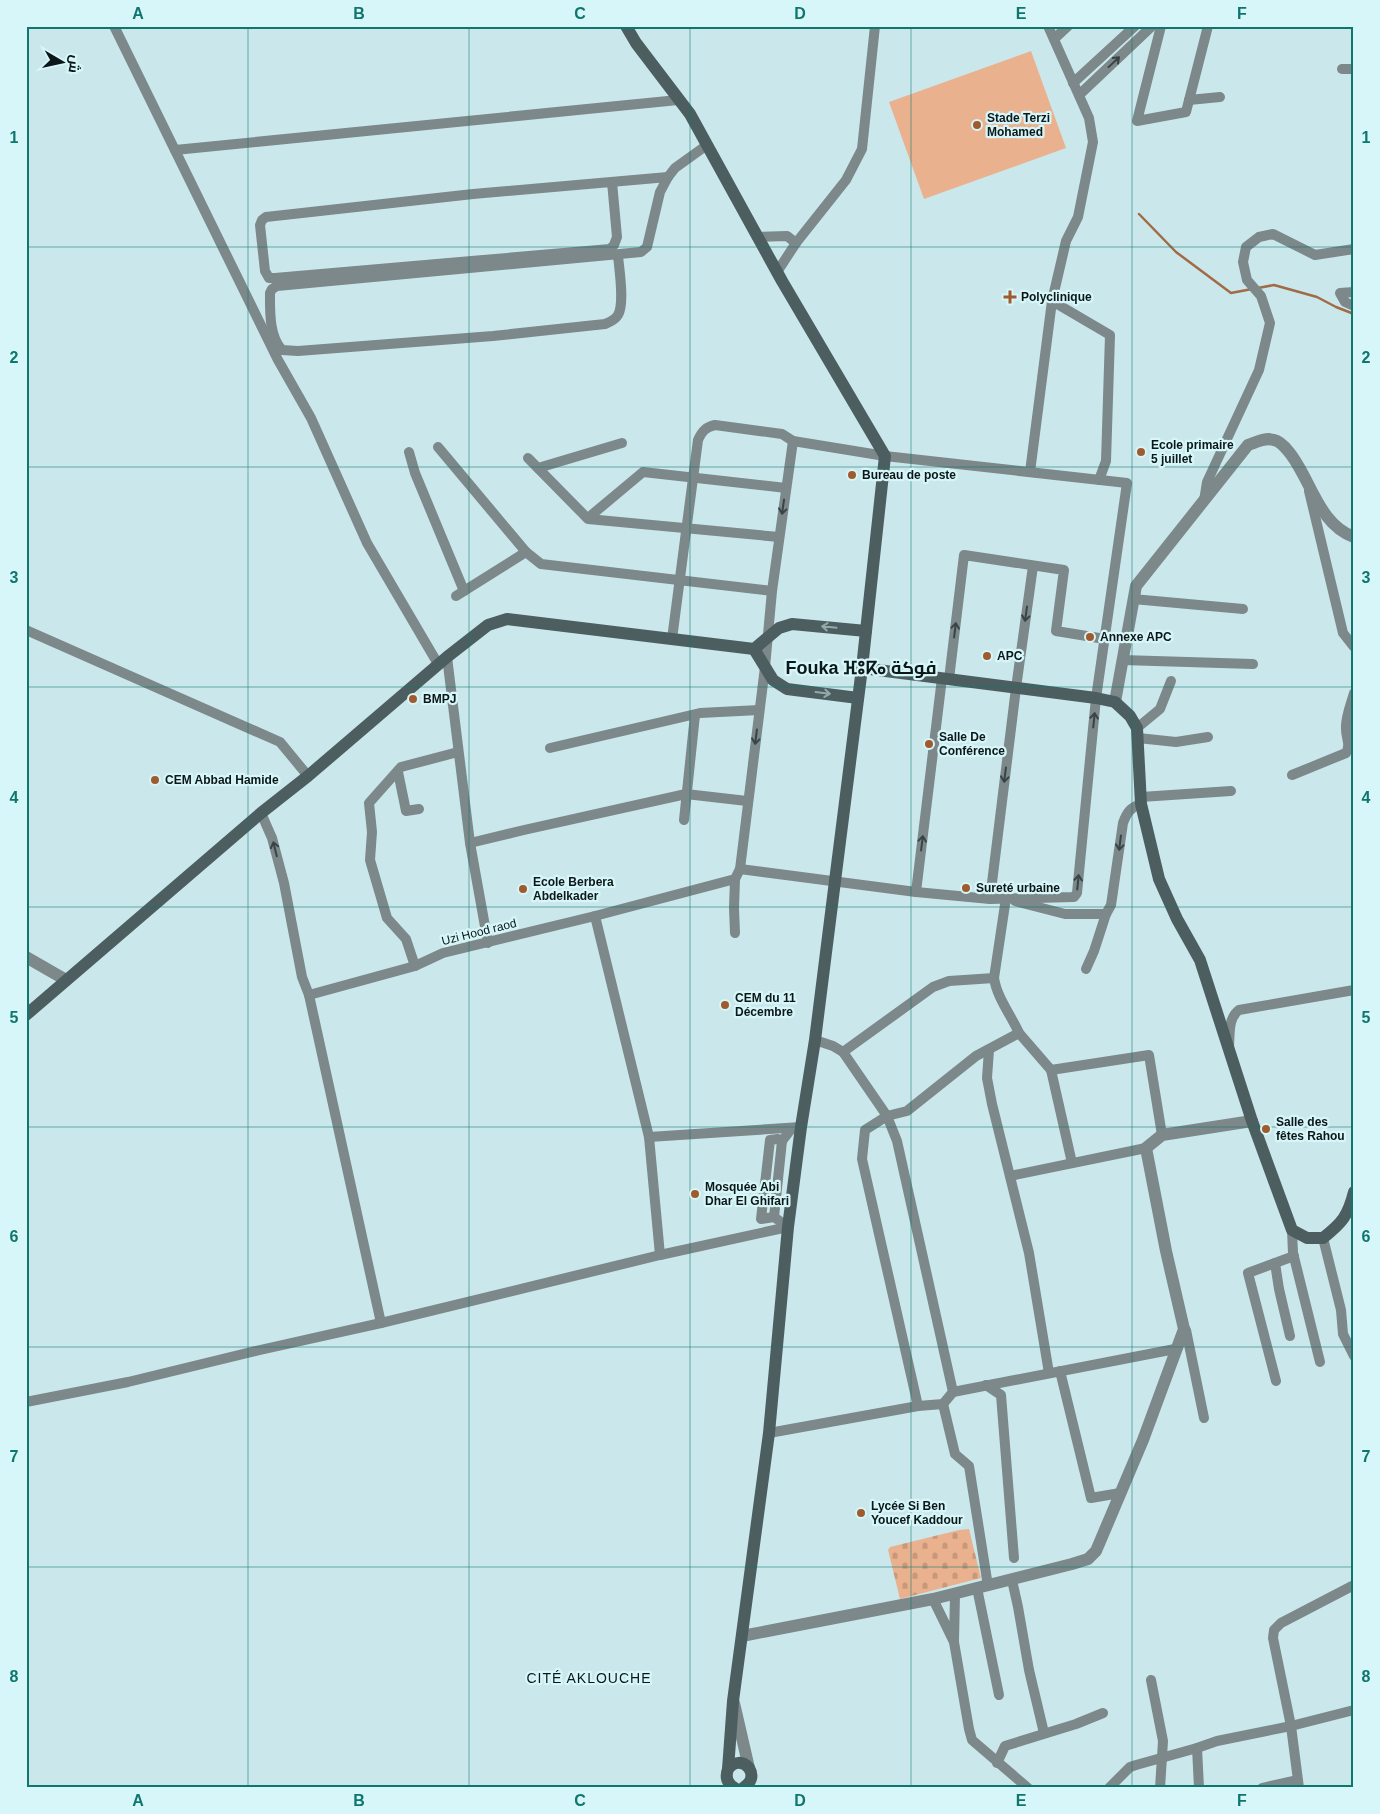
<svg xmlns="http://www.w3.org/2000/svg" width="1380" height="1814" font-family="Helvetica,Cairo,'Noto Sans Tifinagh',sans-serif">
	<defs>
		<pattern id="cemetery-stones" width="16" height="16" patternUnits="userSpaceOnUse" patternTransform="scale(1.25)"><rect width="16" height="16" fill="#eab18e"/><path d="M2 7V4a2 2 0 0 1 4 0v3zM10 15v-3a2 2 0 0 1 4 0v3z" fill="#c8987a"/></pattern>
	</defs>
	<rect width="100%" height="100%" fill="#cae8ec"/>
	<polygon fill="#eab18e" points="1031,51 1066,148 924,199 889,102"/>
	<polygon fill="url(#cemetery-stones)" points="969,1529 981,1578 900,1599 888,1550 890,1547 959,1530"/>
	<g fill="none" stroke-linecap="round" stroke-linejoin="round">
		<g stroke="#a16b46" stroke-width="2.5">
			<polyline points="1139,214 1176,252 1231,293 1252,289"/>
			<polyline points="1258,288 1274,285 1317,297 1336,307 1354,314"/>
		</g>
		<g stroke="#7c888a" stroke-width="10">
			<polyline points="114,26 278,360 311,418 367,543 438,664"/>
			<polyline points="1161,26 1137,121 1186,112 1208,26"/>
			<polyline points="1054,39 1068,26"/>
			<polyline points="1342,69 1354,69"/>
			<polyline points="1073,83 1135,26"/>
			<polyline points="1079,95 1152,26"/>
			<polyline points="1189,100 1220,97"/>
			<polyline points="175,150 678,100"/>
			<polyline points="612,182 617,237 614,245 610,249 275,278 269,278 265,271 260,225 262,220 266,217 473,194 668,177"/>
			<polyline points="757,237 787,236 796,243 777,272"/>
			<polyline points="796,243 846,180 862,149 875,26"/>
			<path d="M 618,255 C 619,269 625,303 618,315 C 615,320 610,322 605,324 L 493,336 L 298,351 L 282,350 C 269,336 270,311 270,293 L 272,289 L 277,286 L 641,252 L 647,247 L 660,192 L 668,177 L 675,168 L 707,145"/>
			<polyline points="1354,292 1340,293 1345,302 1354,306"/>
			<polyline points="1052,301 1110,335 1106,461 1099,480"/>
			<polyline points="438,447 526,552"/>
			<polyline points="409,452 415,473 464,591"/>
			<polyline points="528,458 588,519 779,537"/>
			<polyline points="538,468 622,443"/>
			<polyline points="1030,472 1052,301 1066,241 1078,217 1093,142 1089,118 1048,26"/>
			<polyline points="1309,491 1343,633 1354,647"/>
			<polyline points="1204,501 1207,482 1259,370 1270,323 1261,296 1247,280 1243,262 1246,247 1259,237 1273,234 1315,255 1354,249"/>
			<polyline points="588,518 643,472 786,488"/>
			<polyline points="456,596 526,552 541,564 772,591"/>
			<polyline points="1133,599 1243,609"/>
			<polyline points="26,630 280,742 308,776"/>
			<polyline points="447,657 470,843 488,943"/>
			<polyline points="1122,660 1253,664"/>
			<polyline points="949,679 964,555 1064,570 1056,631 1105,639"/>
			<polyline points="1137,728 1160,709 1171,681"/>
			<polyline points="1138,738 1176,742 1208,737"/>
			<polyline points="550,748 700,713 759,710"/>
			<polyline points="398,772 406,811 419,809"/>
			<path d="M 1292,775 L 1346,753 C 1351,744 1346,739 1346,729 C 1345,718 1351,704 1354,693"/>
			<polyline points="1141,797 1231,791"/>
			<path d="M 261,813 L 272,838 L 284,883 L 302,977 L 309,995 L 415,966 L 443,953 L 595,916 L 735,879 L 740,869 L 916,892 L 990,899 L 1074,897 L 1077,893 L 1096,698 L 1127,483 L 885,456 L 793,441 L 782,434 L 715,425 C 706,427 702,431 698,440 L 672,639"/>
			<polyline points="684,820 695,715"/>
			<polyline points="470,843 524,830 686,794 747,801"/>
			<polyline points="740,869 765,667 772,591 793,441"/>
			<polyline points="916,892 942,678"/>
			<path d="M 1006,898 L 994,978 C 997,998 1011,1015 1019,1033"/>
			<polyline points="990,899 1016,688 1033,566"/>
			<path d="M 1015,901 L 1065,914 L 1106,914 L 1111,905 L 1123,823 C 1127,812 1131,807 1141,804"/>
			<polyline points="595,916 649,1137 660,1255"/>
			<polyline points="735,933 734,908 735,879"/>
			<polyline points="415,966 406,939 387,918 370,860 372,832 369,803 401,767 458,752"/>
			<polyline points="1086,969 1094,951 1106,914"/>
			<polyline points="309,995 381,1323"/>
			<polyline points="815,1040 833,1046 843,1052 887,1116 897,1141 953,1392"/>
			<path d="M 1229,1047 C 1230,1034 1228,1018 1239,1010 L 1354,990"/>
			<polyline points="989,1050 987,1078 992,1104 1029,1253 1049,1373"/>
			<polyline points="843,1052 933,987 949,981 994,978"/>
			<polyline points="1051,1070 1072,1163"/>
			<polyline points="649,1137 801,1127"/>
			<polyline points="1010,1176 1146,1148"/>
			<polyline points="774,1217 761,1219 770,1140 778,1139 782,1141"/>
			<polyline points="788,1227 774,1217 782,1141 792,1128"/>
			<polyline points="1292,1230 1293,1253 1320,1362"/>
			<polyline points="1323,1238 1341,1310 1343,1334 1354,1356"/>
			<polyline points="1275,1263 1279,1289 1290,1336"/>
			<polyline points="1184,1329 1186,1330 1204,1418"/>
			<polyline points="1060,1371 1091,1498 1120,1493"/>
			<polyline points="1276,1381 1248,1273 1294,1256"/>
			<polyline points="986,1385 1001,1395 1014,1558"/>
			<polyline points="26,1402 128,1382 260,1350 381,1323 660,1255 788,1227"/>
			<polyline points="943,1404 955,1454 969,1466 988,1586"/>
			<polyline points="918,1406 862,1159 865,1130 887,1116 907,1111 976,1056 1019,1033 1051,1070 1149,1055 1162,1135"/>
			<polyline points="769,1433 918,1406 943,1404 953,1392 1175,1349"/>
			<polyline points="1012,1580 1018,1607 1029,1670 1044,1733"/>
			<polyline points="977,1588 999,1695"/>
			<polyline points="933,1599 954,1642 955,1594"/>
			<polyline points="954,1642 969,1729 972,1740 1028,1788"/>
			<polyline points="1151,1680 1163,1741 1160,1788"/>
			<polyline points="1197,1748 1199,1788"/>
			<polyline points="997,1763 1005,1746 1076,1724 1103,1713"/>
			<polyline points="1109,1788 1130,1767 1136,1765 1197,1748 1217,1741 1291,1726 1273,1638 1274,1630 1281,1623 1354,1585"/>
			<polyline points="1262,1788 1297,1780"/>
			<polyline points="1299,1788 1291,1726 1354,1710"/>
		</g>
		<g stroke="#7c888a" stroke-width="12">
			<path d="M 1115,702 L 1136,586 L 1248,445 C 1257,442 1265,437 1274,440 C 1280,441 1285,447 1289,452 C 1311,479 1318,524 1354,537"/>
			<polyline points="26,957 66,980"/>
			<polyline points="742,1636 933,1599 1072,1564 1088,1559 1096,1551 1143,1440 1184,1329 1166,1251 1146,1148 1162,1135 1252,1121"/>
			<polyline points="734,1703 749,1768"/>
		</g>
		<g stroke="#4d5e60" stroke-width="12">
			<path d="M 626,26 L 636,43 L 690,114 L 782,281 L 885,456 L 862,668 L 835,881 L 815,1040 L 801,1127 L 788,1227 L 769,1433 L 733,1701 L 728,1769 C 725,1777 727,1784 735,1788"/>
			<polyline points="754,649 773,680 787,689 858,698"/>
			<path d="M 862,668 L 1096,698 L 1115,702 L 1130,716 L 1137,728 L 1141,804 L 1159,879 L 1177,919 L 1200,960 L 1252,1121 L 1292,1230 L 1307,1238 L 1323,1238 C 1342,1223 1348,1216 1354,1192"/>
			<polyline points="26,1015 261,813 308,776 447,657 488,625 507,619 754,649 779,628 792,624 866,631"/>
			<path d="M 728,1769 C 734,1761 743,1761 749,1768 C 754,1776 751,1783 743,1788"/>
		</g>
	</g>
	<defs><path id="oneway-shaft" d="M-6 0H5M1.5-3L5.5 0L1.5 3" fill="none" stroke-width="1.6" stroke-linecap="round" stroke-linejoin="round" transform="scale(1.25)"/></defs>
	<g stroke="#394446">
		<use href="#oneway-shaft" transform="translate(1114 62) rotate(-43)"/>
		<use href="#oneway-shaft" transform="translate(783 507) rotate(98)"/>
		<use href="#oneway-shaft" transform="translate(1026 614) rotate(98)"/>
		<use href="#oneway-shaft" transform="translate(955 630) rotate(-83)"/>
		<use href="#oneway-shaft" transform="translate(1094 720) rotate(-84)"/>
		<use href="#oneway-shaft" transform="translate(756 737) rotate(97)"/>
		<use href="#oneway-shaft" transform="translate(1005 775) rotate(97)"/>
		<use href="#oneway-shaft" transform="translate(922 843) rotate(-83)"/>
		<use href="#oneway-shaft" transform="translate(1120 843) rotate(97)"/>
		<use href="#oneway-shaft" transform="translate(275 849) rotate(-104)"/>
		<use href="#oneway-shaft" transform="translate(1078 882) rotate(-84)"/>
	</g>
	<g stroke="#92aaac">
		<use href="#oneway-shaft" transform="translate(829 627) rotate(-174)"/>
		<use href="#oneway-shaft" transform="translate(823 693) rotate(7)"/>
	</g>
	<path fill="none" stroke="#0f766e" stroke-width="1" stroke-opacity="0.55" d="M 248,26 L 248,1788M 469,26 L 469,1788M 690,26 L 690,1788M 911,26 L 911,1788M 1132,26 L 1132,1788M 26,247 L 1354,247M 26,467 L 1354,467M 26,687 L 1354,687M 26,907 L 1354,907M 26,1127 L 1354,1127M 26,1347 L 1354,1347M 26,1567 L 1354,1567"/>
	<g fill="#9f5b2d" stroke="#d7f6f9" stroke-width="2">
		<circle cx="977" cy="125" r="5"/>
		<path d="M1007.5 289.5h5v5h5v5h-5v5h-5v-5h-5v-5h5z"/>
		<circle cx="1141" cy="452" r="5"/>
		<circle cx="852" cy="475" r="5"/>
		<circle cx="1090" cy="637" r="5"/>
		<circle cx="987" cy="656" r="5"/>
		<circle cx="413" cy="699" r="5"/>
		<circle cx="929" cy="744" r="5"/>
		<circle cx="155" cy="780" r="5"/>
		<circle cx="966" cy="888" r="5"/>
		<circle cx="523" cy="889" r="5"/>
		<circle cx="725" cy="1005" r="5"/>
		<circle cx="1266" cy="1129" r="5"/>
		<circle cx="695" cy="1194" r="5"/>
		<circle cx="861" cy="1513" r="5"/>
	</g>
	<g text-anchor="middle" dominant-baseline="central" stroke-width="4.5" stroke-linejoin="round" paint-order="stroke">
		<g font-size="12" font-weight="bold" fill="#0c1718" stroke="#d7f6f9" text-anchor="start">
			<text x="987" y="118">Stade Terzi<tspan x="987" dy="14">Mohamed</tspan></text>
			<text x="1021" y="297">Polyclinique</text>
			<text x="1151" y="445">Ecole primaire<tspan x="1151" dy="14">5 juillet</tspan></text>
			<text x="862" y="475">Bureau de poste</text>
			<text x="1100" y="637">Annexe APC</text>
			<text x="997" y="656">APC</text>
			<text x="423" y="699">BMPJ</text>
			<text x="939" y="737">Salle De<tspan x="939" dy="14">Conférence</tspan></text>
			<text x="165" y="780">CEM Abbad Hamide</text>
			<text x="533" y="882">Ecole Berbera<tspan x="533" dy="14">Abdelkader</tspan></text>
			<text x="976" y="888">Sureté urbaine</text>
			<text x="735" y="998">CEM du 11<tspan x="735" dy="14">Décembre</tspan></text>
			<text x="1276" y="1122">Salle des<tspan x="1276" dy="14">fêtes Rahou</tspan></text>
			<text x="705" y="1187">Mosquée Abi<tspan x="705" dy="14">Dhar El Ghifari</tspan></text>
			<text x="871" y="1506">Lycée Si Ben<tspan x="871" dy="14">Youcef Kaddour</tspan></text>
		</g>
		<g font-size="12" fill="#0c1718" stroke="#d7f6f9">
			<text transform="translate(479 932) rotate(-14)">Uzi Hood raod</text>
		</g>
		<g font-size="14" letter-spacing="1" fill="#0c1718" stroke="#d7f6f9">
			<text x="589" y="1678">CITÉ AKLOUCHE</text>
		</g>
		<g font-size="18" font-weight="bold" fill="#0c1718" stroke="#d7f6f9">
			<text x="861" y="668">Fouka ⴼⵓⴽⴰ فوكة</text>
		</g>
	</g>
	<rect width="1380" height="1814" fill="none" stroke="#d7f6f9" stroke-width="55"/>
	<g transform="translate(62 62) rotate(99)" stroke="#d7f6f9" stroke-width="4" paint-order="stroke">
	<path d="M0-4L9 19L0 12L-9 19Z" fill="#0c1718"/>
	<text y="-8" font-size="14" font-weight="bold" text-anchor="middle" fill="#0c1718">ش</text>
	</g>
	<rect x="28" y="28" width="1324" height="1758" fill="none" stroke="#0f766e" stroke-width="2"/>
	<g font-size="16" text-anchor="middle" font-weight="bold" fill="#0f766e">
		<text x="138" y="19">A</text>
		<text x="359" y="19">B</text>
		<text x="580" y="19">C</text>
		<text x="800" y="19">D</text>
		<text x="1021" y="19">E</text>
		<text x="1242" y="19">F</text>
		<text x="14" y="143">1</text>
		<text x="1366" y="143">1</text>
		<text x="14" y="363">2</text>
		<text x="1366" y="363">2</text>
		<text x="14" y="583">3</text>
		<text x="1366" y="583">3</text>
		<text x="14" y="803">4</text>
		<text x="1366" y="803">4</text>
		<text x="14" y="1023">5</text>
		<text x="1366" y="1023">5</text>
		<text x="14" y="1242">6</text>
		<text x="1366" y="1242">6</text>
		<text x="14" y="1462">7</text>
		<text x="1366" y="1462">7</text>
		<text x="14" y="1682">8</text>
		<text x="1366" y="1682">8</text>
		<text x="138" y="1806">A</text>
		<text x="359" y="1806">B</text>
		<text x="580" y="1806">C</text>
		<text x="800" y="1806">D</text>
		<text x="1021" y="1806">E</text>
		<text x="1242" y="1806">F</text>
	</g>
</svg>
